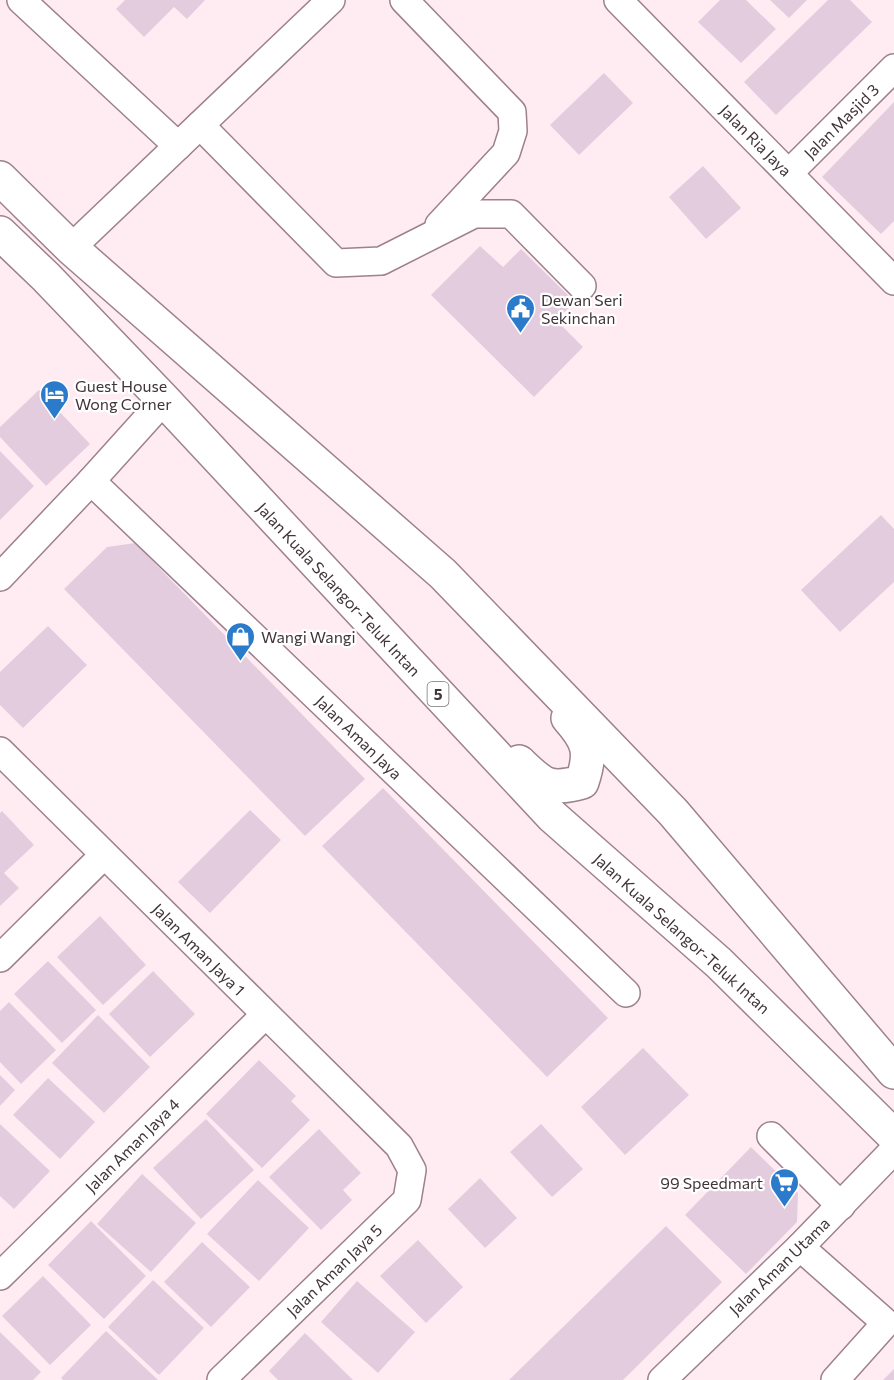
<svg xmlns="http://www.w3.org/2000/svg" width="894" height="1380" font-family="Commissioner,sans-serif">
	<rect width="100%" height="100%" fill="#ffecf3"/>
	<g fill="#e4ccdf">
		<polygon points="125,0 205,0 187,19 174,7 144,37 116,9"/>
		<polygon points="720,0 746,0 776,29 741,63 698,22"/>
		<polygon points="770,0 807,0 789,18"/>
		<polygon points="828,0 850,0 872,22 776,115 744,82"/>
		<polygon points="604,73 633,103 579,155 550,125"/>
		<polygon points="894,102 894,221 881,234 822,177"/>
		<polygon points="703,166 741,208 706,239 669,197"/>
		<polygon points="480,246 503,267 521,249 575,302 556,320 583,347 534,397 431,295"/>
		<polygon points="39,390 90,444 46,486 0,437 0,427"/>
		<polygon points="0,451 34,486 0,520"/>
		<polygon points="881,515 894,529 894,582 840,632 801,590"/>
		<polygon points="135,543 365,779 305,836 64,589 107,547"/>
		<polygon points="48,626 87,665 23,728 0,705 0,672"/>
		<polygon points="383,788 608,1018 547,1077 322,846"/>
		<polygon points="250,810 281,840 210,913 178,882"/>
		<polygon points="2,811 34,845 4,873 19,888 0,906 0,813"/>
		<polygon points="100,916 146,965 103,1005 57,957"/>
		<polygon points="48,961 96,1010 62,1043 14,994"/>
		<polygon points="153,971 195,1014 150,1057 109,1014"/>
		<polygon points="9,1002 56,1050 21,1084 0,1062 0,1011"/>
		<polygon points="98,1015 150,1067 104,1113 52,1063"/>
		<polygon points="643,1048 689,1095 625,1155 581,1107"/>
		<polygon points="259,1060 296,1096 291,1101 310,1120 262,1168 206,1114"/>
		<polygon points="0,1075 15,1090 0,1106"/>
		<polygon points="48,1078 95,1122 60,1159 13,1115"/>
		<polygon points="206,1119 254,1170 201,1219 153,1168"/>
		<polygon points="0,1124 50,1171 14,1209 0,1196"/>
		<polygon points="541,1124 583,1169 552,1197 510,1152"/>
		<polygon points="319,1129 361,1173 343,1190 352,1200 321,1230 269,1177"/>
		<polygon points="751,1147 798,1193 797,1222 746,1274 685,1215"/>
		<polygon points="142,1174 196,1223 151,1272 97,1224"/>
		<polygon points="480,1178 517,1218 485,1248 448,1209"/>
		<polygon points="258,1180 309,1228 259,1281 207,1234"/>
		<polygon points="91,1221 146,1276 104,1319 48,1265"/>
		<polygon points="666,1226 722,1282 623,1380 509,1380"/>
		<polygon points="418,1240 463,1287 426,1323 380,1276"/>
		<polygon points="202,1242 250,1287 211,1327 164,1282"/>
		<polygon points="43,1276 91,1325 50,1365 2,1316"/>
		<polygon points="153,1280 204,1328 159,1375 108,1327"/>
		<polygon points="357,1281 415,1332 378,1373 321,1322"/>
		<polygon points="106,1331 158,1380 63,1380 61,1378"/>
		<polygon points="0,1332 41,1372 33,1380 0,1380"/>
		<polygon points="305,1333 353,1380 278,1380 269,1371"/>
		<polygon points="894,1369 894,1380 883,1380"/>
	</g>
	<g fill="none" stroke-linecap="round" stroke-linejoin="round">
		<defs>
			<g id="minor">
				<polyline points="21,0 178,146"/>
				<polyline points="404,0 512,112 513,131 506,153 439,225"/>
				<polyline points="618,0 894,281"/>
				<polyline points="200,125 336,263 381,261 474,214 511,214 582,286"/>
				<polyline points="789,173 894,68"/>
				<polyline points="71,248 331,0"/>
				<polyline points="91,481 626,993"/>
				<polyline points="0,577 91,481 164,400"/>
				<polyline points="0,751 399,1146 412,1170 407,1200 221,1380"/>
				<polyline points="0,958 104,855"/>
				<polyline points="771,1136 841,1206"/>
				<polyline points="800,1247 886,1323 835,1380"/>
				<polyline points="0,1276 265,1015"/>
				<polyline points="662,1380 800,1247 894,1150"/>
			</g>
			<g id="highway">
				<polyline points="0,178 71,248 443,574 673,812 894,1072"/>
				<polyline points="0,233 46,277 164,400 552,816 719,963 894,1136"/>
				<path d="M 519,762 C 543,785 548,791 582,782 C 592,752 589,742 568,718"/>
			</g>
		</defs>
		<use href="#minor" stroke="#9d818c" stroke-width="30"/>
		<use href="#highway" stroke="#9d818c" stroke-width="36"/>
		<use href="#minor" stroke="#fff" stroke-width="27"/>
		<use href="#highway" stroke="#fff" stroke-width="33"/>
	</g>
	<defs>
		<symbol id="civic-pin" viewBox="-11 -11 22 30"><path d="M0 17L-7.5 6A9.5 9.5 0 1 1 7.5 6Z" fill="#2b7bca" stroke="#fff"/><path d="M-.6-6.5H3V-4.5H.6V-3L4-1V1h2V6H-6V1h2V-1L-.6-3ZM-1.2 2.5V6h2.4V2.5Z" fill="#fff"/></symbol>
		<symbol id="hotel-pin" viewBox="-11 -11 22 30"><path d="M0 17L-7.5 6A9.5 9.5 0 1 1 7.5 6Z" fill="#2b7bca" stroke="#fff"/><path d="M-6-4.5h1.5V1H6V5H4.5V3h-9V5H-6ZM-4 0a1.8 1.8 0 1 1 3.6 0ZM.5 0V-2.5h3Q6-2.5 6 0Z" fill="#fff"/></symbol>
		<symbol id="shop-pin" viewBox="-11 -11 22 30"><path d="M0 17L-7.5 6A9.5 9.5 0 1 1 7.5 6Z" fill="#2b7bca" stroke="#fff"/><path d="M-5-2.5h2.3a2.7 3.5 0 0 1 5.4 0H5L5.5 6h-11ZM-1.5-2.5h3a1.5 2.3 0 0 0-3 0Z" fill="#fff"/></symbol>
		<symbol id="supermarket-pin" viewBox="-11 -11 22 30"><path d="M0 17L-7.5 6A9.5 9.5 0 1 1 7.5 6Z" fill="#2b7bca" stroke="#fff"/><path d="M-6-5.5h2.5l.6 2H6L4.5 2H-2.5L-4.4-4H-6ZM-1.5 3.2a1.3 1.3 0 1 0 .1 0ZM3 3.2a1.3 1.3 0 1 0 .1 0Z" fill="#fff"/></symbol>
	</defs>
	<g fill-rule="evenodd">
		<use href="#civic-pin" x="504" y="292" width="33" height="45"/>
		<use href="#hotel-pin" x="38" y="378" width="33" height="45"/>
		<use href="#shop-pin" x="224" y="620" width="33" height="45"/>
		<use href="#supermarket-pin" x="768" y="1166" width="33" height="45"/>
	</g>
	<g text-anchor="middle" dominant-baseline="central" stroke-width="4.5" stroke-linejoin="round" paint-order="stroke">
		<rect fill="#fff" stroke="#7a7275" stroke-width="1.5" x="427.5" y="682" width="21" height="24" rx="4.5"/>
		<g font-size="15" font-weight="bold" fill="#41353a">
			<text x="438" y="694">5</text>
		</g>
		<g font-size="16" fill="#41353a" stroke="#fff">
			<text transform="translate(841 121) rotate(-45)">Jalan Masjid 3</text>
			<text transform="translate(756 140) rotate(45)">Jalan Ria Jaya</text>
			<text transform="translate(339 589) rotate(47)">Jalan Kuala Selangor-Teluk Intan</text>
			<text transform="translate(359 737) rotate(44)">Jalan Aman Jaya</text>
			<text transform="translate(682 933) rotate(42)">Jalan Kuala Selangor-Teluk Intan</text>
			<text transform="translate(199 949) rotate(45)">Jalan Aman Jaya 1</text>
			<text transform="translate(132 1145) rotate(-45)">Jalan Aman Jaya 4</text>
			<text transform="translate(779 1266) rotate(-44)">Jalan Aman Utama</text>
			<text transform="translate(334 1270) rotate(-44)">Jalan Aman Jaya 5</text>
		</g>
		<g font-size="16" fill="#41353a" stroke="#fff" text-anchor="start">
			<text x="541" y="299">Dewan Seri<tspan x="541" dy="18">Sekinchan</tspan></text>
			<text x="75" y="385">Guest House<tspan x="75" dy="18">Wong Corner</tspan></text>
			<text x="261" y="636">Wangi Wangi</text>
			<text x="763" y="1182" text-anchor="end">99 Speedmart</text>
		</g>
	</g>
</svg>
